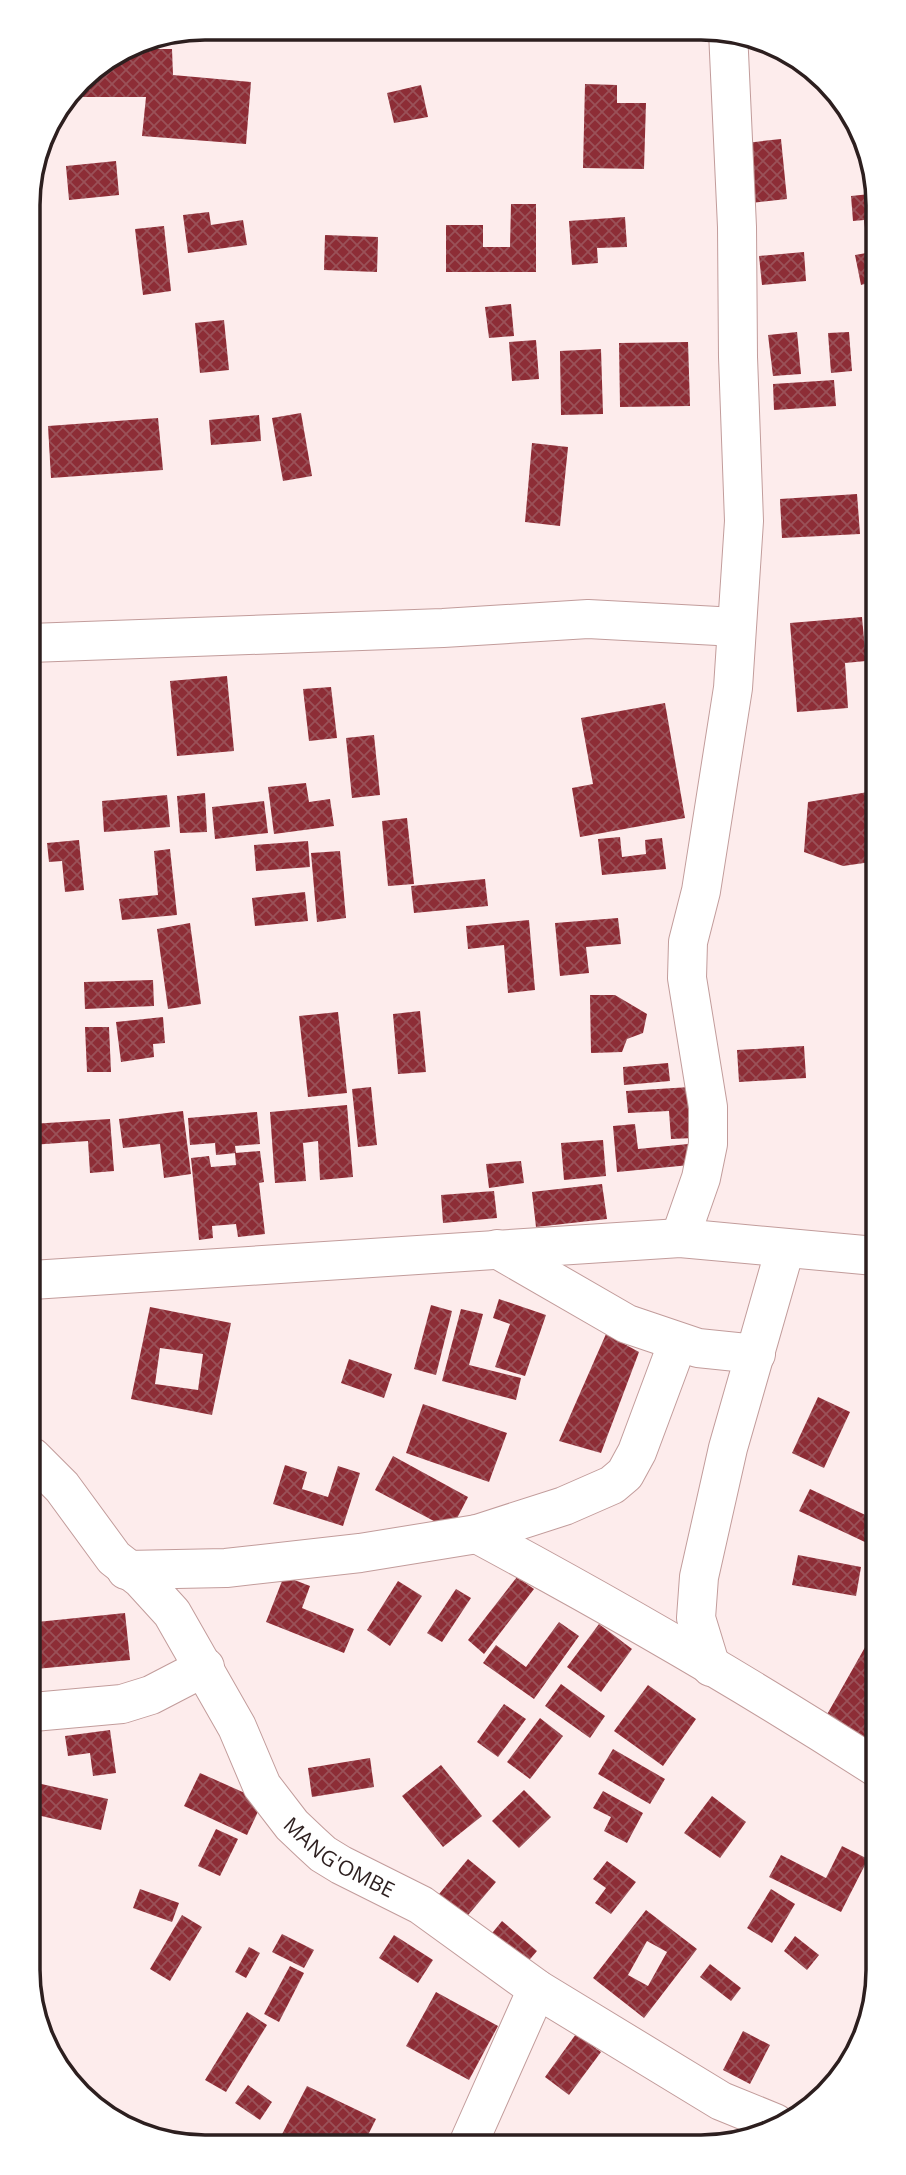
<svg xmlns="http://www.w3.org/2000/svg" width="906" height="2175" font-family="'Open Sans',sans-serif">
	<defs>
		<pattern id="building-cross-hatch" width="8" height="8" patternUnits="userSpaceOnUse" patternTransform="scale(1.75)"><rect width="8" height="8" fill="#8d2d36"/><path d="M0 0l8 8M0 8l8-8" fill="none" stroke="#9a5158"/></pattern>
	</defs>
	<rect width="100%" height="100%" fill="#fdecec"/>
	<g fill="url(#building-cross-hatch)" fill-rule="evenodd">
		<polygon points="125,49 172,49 173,75 251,82 246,144 142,136 146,97 80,97 80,83 88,72"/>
		<polygon points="585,84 617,85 617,103 646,103 644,169 583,168"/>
		<polygon points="421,85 428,117 394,123 387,93"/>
		<polygon points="857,134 864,146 871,159 860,160"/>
		<polygon points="781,139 787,199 751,203 745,143"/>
		<polygon points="116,161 119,195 69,200 66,166"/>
		<polygon points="870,194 872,244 867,244 864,220 853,221 851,196"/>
		<polygon points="511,204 536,204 536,272 446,272 446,225 483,225 483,247 510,247"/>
		<polygon points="209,212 211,225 243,220 247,245 188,253 183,215"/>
		<polygon points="625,217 627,247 597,248 598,263 572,265 569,221"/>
		<polygon points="164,226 171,291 143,295 135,229"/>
		<polygon points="325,235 378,237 377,272 324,270"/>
		<polygon points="804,252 806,281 762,285 759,256"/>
		<polygon points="872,252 872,282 861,285 855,255"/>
		<polygon points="511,304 514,336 489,338 485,307"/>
		<polygon points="224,320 229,370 200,373 195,323"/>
		<polygon points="797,332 801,374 773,376 768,335"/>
		<polygon points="849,332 852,371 831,373 828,333"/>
		<polygon points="536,340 539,379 512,381 509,342"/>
		<polygon points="688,342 690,406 620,407 619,343"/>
		<polygon points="601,349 603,414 561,415 560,351"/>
		<polygon points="834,380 836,406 774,410 773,384"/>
		<polygon points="301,413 312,476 283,481 272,418"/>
		<polygon points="259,415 261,441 211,445 209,420"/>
		<polygon points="158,418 163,470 51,478 48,426"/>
		<polygon points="532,443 568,447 560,526 525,522"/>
		<polygon points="857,494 860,534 782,538 780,499"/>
		<polygon points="862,617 866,661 845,663 848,708 797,712 790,623"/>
		<polygon points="227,676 234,751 177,756 170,681"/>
		<polygon points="331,687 337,738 309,741 303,689"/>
		<polygon points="665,703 685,818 580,837 572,788 593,784 581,718"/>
		<polygon points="374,735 380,795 352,798 346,738"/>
		<polygon points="306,783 309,802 330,799 334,826 274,834 268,787"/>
		<polygon points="874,791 874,834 871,862 843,866 804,852 808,802"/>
		<polygon points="205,793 207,832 180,833 177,796"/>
		<polygon points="167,795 170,827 104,832 102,801"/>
		<polygon points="264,801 268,833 215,839 212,807"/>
		<polygon points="407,818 414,884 388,886 382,821"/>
		<polygon points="620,837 622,857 646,854 645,840 662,838 666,869 602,875 598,839"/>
		<polygon points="79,840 84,890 65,892 62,861 49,862 47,843"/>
		<polygon points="308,841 310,867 256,871 254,845"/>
		<polygon points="170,849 177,915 122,920 119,899 158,895 154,851"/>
		<polygon points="340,851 346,918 317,922 311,853"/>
		<polygon points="485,879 488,906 414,913 411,886"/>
		<polygon points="305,892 308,921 255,926 252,898"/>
		<polygon points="618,918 621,944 586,947 589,973 560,976 555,923"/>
		<polygon points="529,920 535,990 508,993 504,945 468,949 466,926"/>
		<polygon points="190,923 201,1004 168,1009 157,929"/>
		<polygon points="867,971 875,971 875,1015 870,1015"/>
		<polygon points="153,980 154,1006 85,1009 84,982"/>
		<polygon points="590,995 615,995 647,1014 643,1033 627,1039 622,1052 591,1053"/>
		<polygon points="420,1011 426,1072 398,1074 393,1014"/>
		<polygon points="338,1012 347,1093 308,1097 299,1016"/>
		<polygon points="163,1017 165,1043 153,1044 154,1057 121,1062 116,1022"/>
		<polygon points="85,1027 109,1027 111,1072 87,1072"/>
		<polygon points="804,1046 806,1078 739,1082 737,1050"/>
		<polygon points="668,1063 670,1081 624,1085 623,1067"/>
		<polygon points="371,1087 377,1145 358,1147 352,1089"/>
		<polygon points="690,1087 693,1138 671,1139 669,1111 628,1113 626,1091"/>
		<polygon points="347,1105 353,1177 320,1180 318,1141 303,1143 306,1181 275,1183 270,1112"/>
		<polygon points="183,1111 191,1174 164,1178 160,1144 123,1148 119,1119"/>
		<polygon points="257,1112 260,1144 235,1146 236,1153 216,1155 215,1143 190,1145 188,1118"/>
		<polygon points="110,1119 114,1171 90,1173 88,1141 31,1145 31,1124"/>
		<polygon points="635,1124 638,1149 688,1144 690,1165 617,1172 613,1126"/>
		<polygon points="603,1140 606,1176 564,1180 561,1143"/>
		<polygon points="260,1151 264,1182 259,1183 265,1234 238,1237 236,1224 212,1226 213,1238 199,1240 191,1158 209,1156 211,1167 236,1165 235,1153"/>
		<polygon points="521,1161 524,1183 489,1188 486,1164"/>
		<polygon points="602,1184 607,1219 536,1227 532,1192"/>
		<polygon points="494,1191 497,1218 443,1223 441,1195"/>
		<polygon points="499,1299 546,1315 525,1376 495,1367 510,1324 493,1318"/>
		<polygon points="431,1305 452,1311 436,1375 414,1369"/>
		<path d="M 150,1307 L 231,1323 L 212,1415 L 131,1399 ZM 160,1348 L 203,1354 L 198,1390 L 155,1384 Z"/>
		<polygon points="461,1309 483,1314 469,1365 521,1378 516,1400 442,1381"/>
		<polygon points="606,1334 639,1352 601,1453 559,1441"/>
		<polygon points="349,1359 392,1374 384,1398 341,1383"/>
		<polygon points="818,1397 850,1412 824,1468 792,1453"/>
		<polygon points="423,1404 507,1433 489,1482 406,1453"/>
		<polygon points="393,1456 468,1497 451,1530 375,1490"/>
		<polygon points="285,1465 307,1472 302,1489 328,1497 338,1466 360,1473 343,1526 273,1504"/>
		<polygon points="810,1489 876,1520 867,1543 799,1511"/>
		<polygon points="33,1555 35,1555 37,1622 125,1613 130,1660 36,1669 33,1636"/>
		<polygon points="798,1555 861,1567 856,1596 792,1585"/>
		<polygon points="284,1576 310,1586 302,1608 354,1629 344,1653 266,1622"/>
		<polygon points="517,1577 534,1589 484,1654 468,1640"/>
		<polygon points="398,1581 422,1596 390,1646 367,1630"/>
		<polygon points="456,1589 471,1598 442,1642 427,1633"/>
		<polygon points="559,1622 579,1636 534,1699 483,1663 496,1645 526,1667"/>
		<polygon points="599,1624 632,1649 601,1692 567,1667"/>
		<polygon points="877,1626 877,1684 867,1701 877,1706 877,1746 825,1718"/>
		<polygon points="561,1684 605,1716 590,1738 545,1706"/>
		<polygon points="648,1685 696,1719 663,1766 614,1731"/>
		<polygon points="504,1704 526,1719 498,1757 477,1742"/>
		<polygon points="540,1718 563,1736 530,1779 507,1762"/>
		<polygon points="110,1730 116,1773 93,1776 90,1753 68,1756 65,1736"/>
		<polygon points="613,1749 665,1779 650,1804 598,1774"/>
		<polygon points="370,1758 374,1787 312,1797 308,1768"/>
		<polygon points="441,1765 482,1816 443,1847 402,1796"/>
		<polygon points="200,1773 263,1801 247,1835 184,1806"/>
		<polygon points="37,1783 108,1799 101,1830 33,1814 33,1799"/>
		<polygon points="524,1790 551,1817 519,1848 492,1821"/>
		<polygon points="603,1791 643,1813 627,1843 604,1831 611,1817 593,1808"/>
		<polygon points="712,1796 746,1822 720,1858 684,1833"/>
		<polygon points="216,1829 238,1839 220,1876 198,1866"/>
		<polygon points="877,1833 877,1852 868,1846"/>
		<polygon points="842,1846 868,1859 841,1912 769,1877 781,1855 826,1878"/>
		<polygon points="468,1859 496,1882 458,1927 430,1905"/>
		<polygon points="607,1861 636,1882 611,1914 595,1903 606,1888 593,1879"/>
		<polygon points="140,1889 179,1903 172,1922 133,1908"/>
		<polygon points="771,1889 795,1904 772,1943 747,1928"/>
		<path d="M 646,1910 L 697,1949 L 644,2018 L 593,1978 ZM 647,1941 L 667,1952 L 648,1986 L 628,1975 Z"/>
		<polygon points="182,1915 202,1927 170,1981 150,1969"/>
		<polygon points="502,1921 537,1951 519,1972 484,1943"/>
		<polygon points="282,1934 314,1950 304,1968 272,1952"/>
		<polygon points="394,1935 433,1960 418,1983 379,1958"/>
		<polygon points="795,1936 819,1955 807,1970 784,1951"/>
		<polygon points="249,1947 260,1953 246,1978 235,1972"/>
		<polygon points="710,1964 741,1988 731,2001 700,1977"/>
		<polygon points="290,1966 304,1973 279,2022 264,2014"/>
		<polygon points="436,1992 498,2026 469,2080 406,2046"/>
		<polygon points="247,2012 267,2025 226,2092 205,2080"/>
		<polygon points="743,2031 770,2045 750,2084 723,2070"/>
		<polygon points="576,2034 601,2052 569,2095 545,2077"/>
		<polygon points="248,2085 272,2102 260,2120 235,2103"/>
		<polygon points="307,2086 376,2119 364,2143 286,2143 279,2140"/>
	</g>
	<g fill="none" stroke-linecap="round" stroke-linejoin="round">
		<defs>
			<g id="minor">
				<polyline points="30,643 443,628 588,619 736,627"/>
				<polyline points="680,1238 701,1178 708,1144 708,1107 687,978 688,942 701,891 733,688 744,521 738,357 737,227 728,31"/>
				<polyline points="497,1249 627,1324 698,1348 756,1354"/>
				<polyline points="32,1280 680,1238 875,1256"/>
				<path id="s1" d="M 32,1457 L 62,1487 L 114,1558 L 141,1579 L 172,1613 L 237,1727 L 262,1786 L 292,1825 L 311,1843 L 323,1854 L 341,1865 L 421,1905 L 537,1989 L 721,2101 L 775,2123"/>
				<path d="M 477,1534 C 613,1607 747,1684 877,1768"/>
				<polyline points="126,1570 226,1568 360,1553 477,1534 564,1506 612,1485 625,1474 637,1452 678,1342"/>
				<polyline points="711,1667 696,1618 699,1577 728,1448 785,1249"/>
				<polyline points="33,1712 122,1704 151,1695 205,1667"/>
				<polyline points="469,2142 537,1989"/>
			</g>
		</defs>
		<use href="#minor" stroke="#c29c9b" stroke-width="40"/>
		<use href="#minor" stroke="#fff" stroke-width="38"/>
	</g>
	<g text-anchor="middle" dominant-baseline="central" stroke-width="7" stroke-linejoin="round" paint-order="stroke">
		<g font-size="21" fill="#2d1f1f" stroke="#fff">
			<text stroke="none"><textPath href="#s1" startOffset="513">MANG'OMBE</textPath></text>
		</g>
	</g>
	<path d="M0 0H906V2175H0ZM205 40H701A165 165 0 0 1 866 205V1970A165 165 0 0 1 701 2135H205A165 165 0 0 1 40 1970V205A165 165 0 0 1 205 40Z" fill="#fff" fill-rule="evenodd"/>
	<path fill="none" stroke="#2d1f1f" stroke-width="3.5" d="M205 40H701A165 165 0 0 1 866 205V1970A165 165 0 0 1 701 2135H205A165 165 0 0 1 40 1970V205A165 165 0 0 1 205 40Z"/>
</svg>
